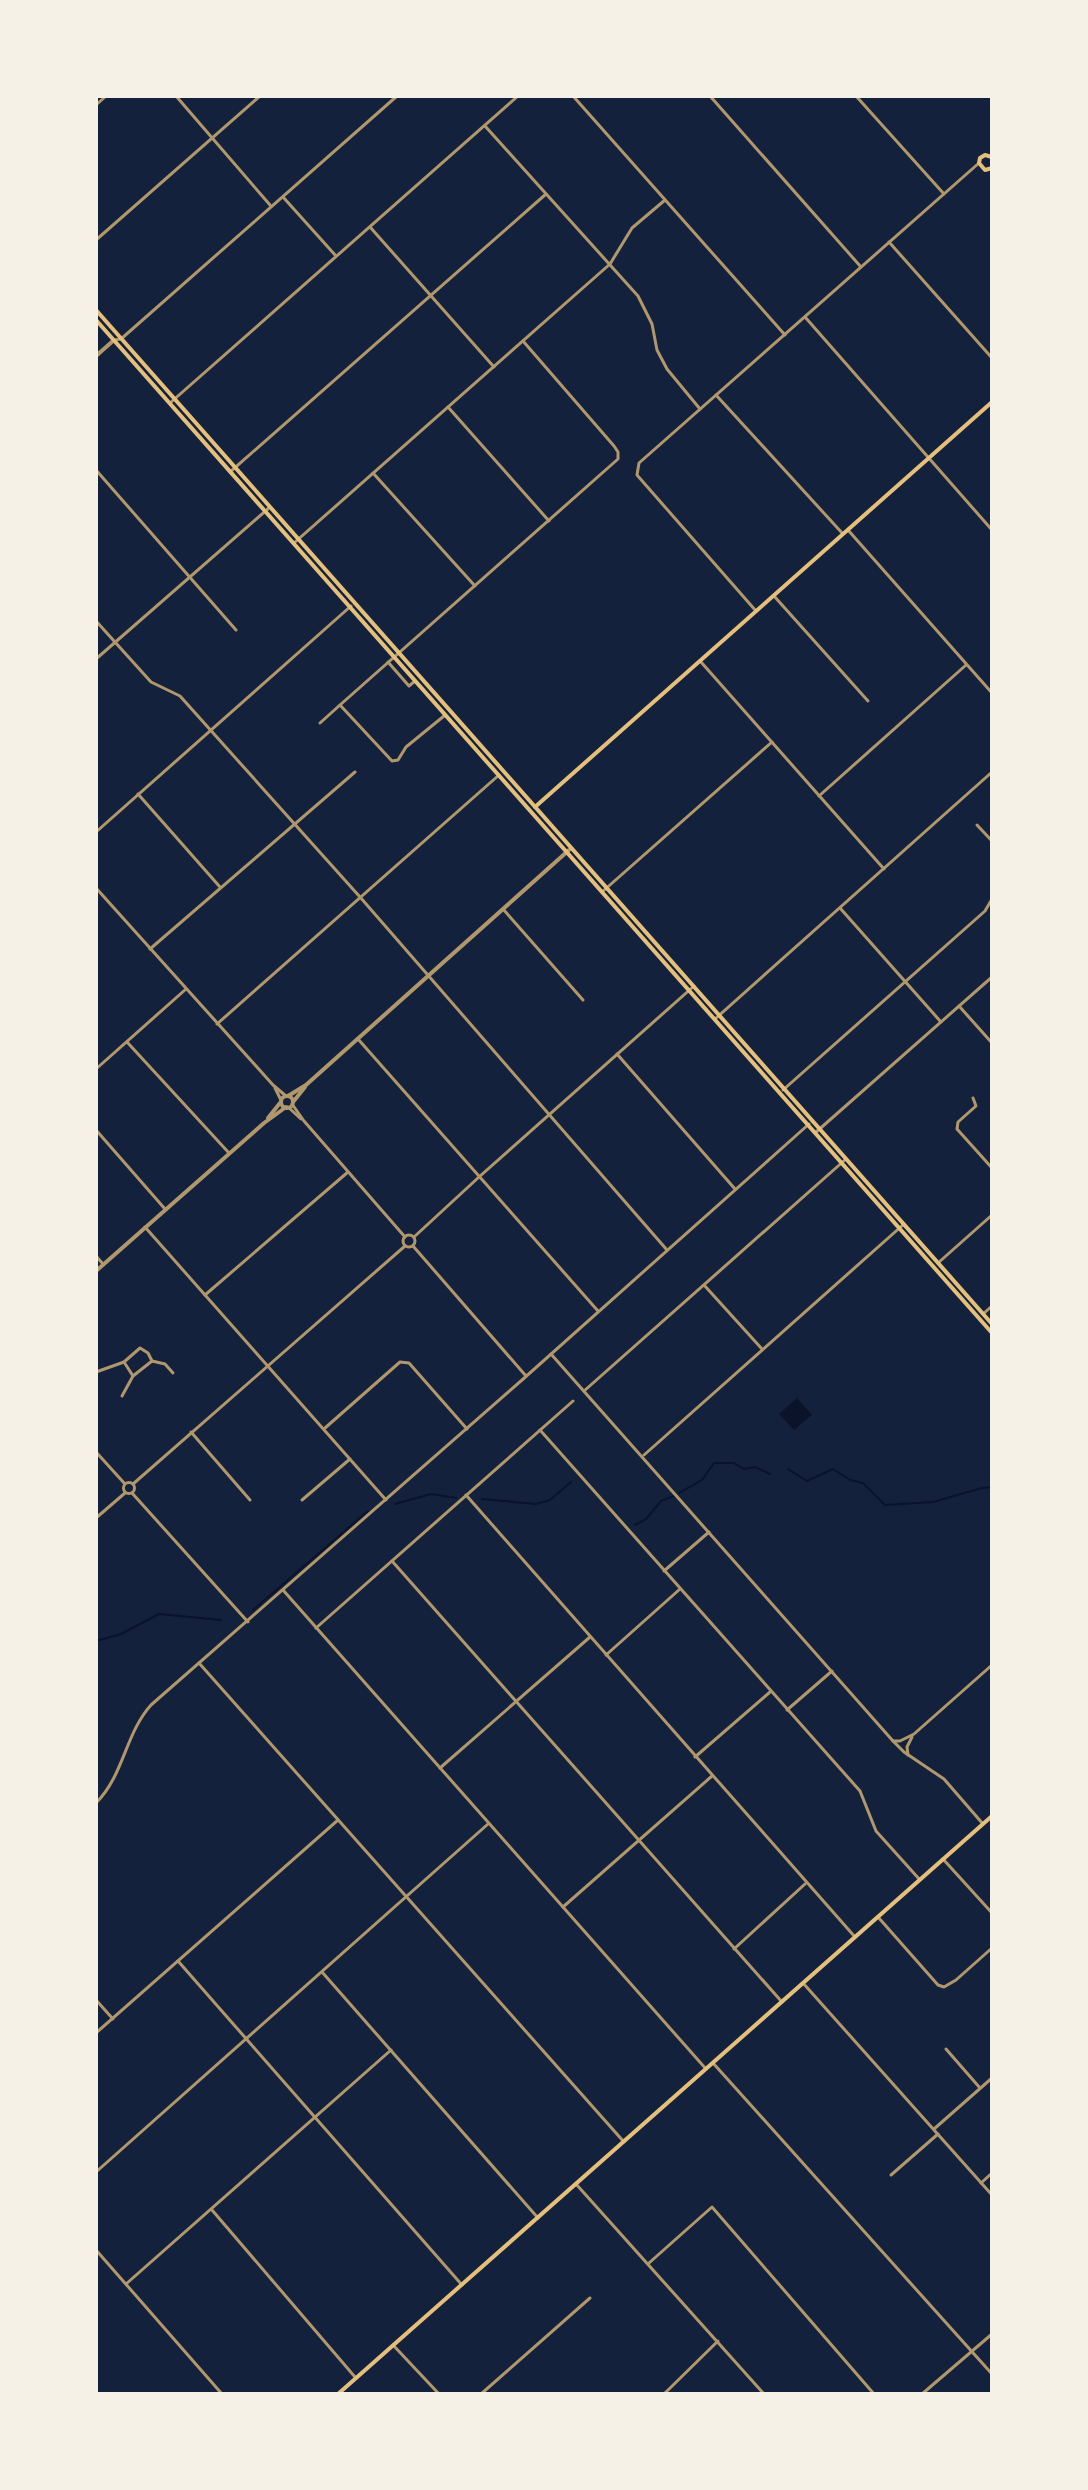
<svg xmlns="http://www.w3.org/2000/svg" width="1088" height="2490" font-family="'Public Sans',sans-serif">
	<rect width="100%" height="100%" fill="#14213d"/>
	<polygon fill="#0b132b" points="797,1398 812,1415 794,1430 779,1414"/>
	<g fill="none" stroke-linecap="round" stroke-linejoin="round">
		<g stroke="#0b132b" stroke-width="2">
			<polyline points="788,1469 807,1481 833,1469 850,1480 863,1483 885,1505 933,1502 982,1488 992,1487"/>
			<polyline points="679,1493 702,1480 714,1463 734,1463 744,1469 755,1467 770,1474"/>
			<polyline points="482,1499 536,1504 550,1500 571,1482"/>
			<polyline points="395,1504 431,1494 456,1498"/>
			<polyline points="635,1525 646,1519 661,1501 674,1496"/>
			<polyline points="253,1610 368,1511"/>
			<polyline points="96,1641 121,1634 159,1614 221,1620"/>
		</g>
		<g stroke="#b1986c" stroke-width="3">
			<polyline points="176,96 270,205"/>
			<polyline points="573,96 785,335"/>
			<polyline points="710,96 861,267"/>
			<polyline points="856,96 944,194"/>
			<polyline points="96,105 106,96"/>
			<polyline points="485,126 638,296 652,324 657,350 667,369 700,409"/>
			<polyline points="283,197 336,256"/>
			<polyline points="370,227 494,367"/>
			<polyline points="96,240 260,96"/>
			<polyline points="889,242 992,358"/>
			<polyline points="805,317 992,530"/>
			<polyline points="114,340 121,339 397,96"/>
			<polyline points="716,395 843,534"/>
			<polyline points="170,403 518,96"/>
			<polyline points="448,407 549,521"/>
			<polyline points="96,470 236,630"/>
			<polyline points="230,472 546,194"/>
			<polyline points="373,473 475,586"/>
			<polyline points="848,530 992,693"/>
			<polyline points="294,543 610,264 632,228 665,200"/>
			<polyline points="774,596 868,701"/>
			<polyline points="756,611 637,475 639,463 979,163"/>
			<polyline points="96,621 151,682 180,696 360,897 667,1250"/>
			<polyline points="96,659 270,507"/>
			<polyline points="388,662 409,686 415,681"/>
			<polyline points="701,662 884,869"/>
			<polyline points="444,716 406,747 398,760 392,761 340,705 618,459 618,452 614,446 523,341"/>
			<polyline points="320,723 340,705"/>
			<polyline points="138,794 220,887"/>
			<polyline points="819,796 966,665"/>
			<polyline points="977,825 992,841"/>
			<polyline points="96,832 351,606"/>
			<polyline points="96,888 273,1085 286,1096"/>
			<polyline points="602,892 772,742"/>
			<polyline points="840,908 941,1022"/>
			<polyline points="503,909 583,1000"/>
			<polyline points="150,949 355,772"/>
			<polyline points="959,1006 992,1043"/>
			<polyline points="715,1019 992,772"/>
			<polyline points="217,1024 499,775"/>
			<polyline points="358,1039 598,1311"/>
			<polyline points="127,1042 229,1153"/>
			<polyline points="617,1054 735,1189"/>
			<polyline points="96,1069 186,989"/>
			<polyline points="275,1088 281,1100"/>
			<polyline points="783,1090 985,911 992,899"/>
			<polyline points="973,1098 976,1106 958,1122 957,1129 992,1168"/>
			<polyline points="292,1104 304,1121 405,1237"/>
			<polyline points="288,1107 301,1119"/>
			<polyline points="96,1130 165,1209"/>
			<polyline points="815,1133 992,977"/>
			<polyline points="145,1227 386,1500"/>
			<circle cx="409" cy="1241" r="6"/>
			<polyline points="414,1237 479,1177 694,986"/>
			<polyline points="413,1246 526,1376"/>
			<polyline points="96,1256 103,1264"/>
			<polyline points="938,1263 992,1215"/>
			<polyline points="704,1285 762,1349"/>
			<polyline points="205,1295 348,1172"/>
			<polyline points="983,1314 992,1306"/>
			<polyline points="551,1354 893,1741 904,1752 944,1779 983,1824"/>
			<polyline points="152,1361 165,1364 173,1373"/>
			<polyline points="124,1362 133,1376 152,1361"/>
			<polyline points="96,1372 124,1362 140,1348 148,1353 152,1361"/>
			<polyline points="584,1391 846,1159"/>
			<polyline points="122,1396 133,1376"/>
			<polyline points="325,1428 400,1362 409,1363 467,1429"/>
			<polyline points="540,1430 860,1791 876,1831 920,1880"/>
			<polyline points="191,1432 250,1500"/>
			<polyline points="96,1452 125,1484"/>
			<polyline points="644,1455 904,1224"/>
			<circle cx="129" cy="1488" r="5.5"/>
			<polyline points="133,1484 405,1246"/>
			<polyline points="132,1493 248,1622"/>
			<polyline points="466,1495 855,1937"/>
			<polyline points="302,1500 350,1459"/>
			<polyline points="96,1518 125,1493"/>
			<polyline points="392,1561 782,2002"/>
			<polyline points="664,1571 709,1532"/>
			<polyline points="283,1590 706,2069"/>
			<polyline points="316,1628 573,1401"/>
			<polyline points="606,1655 680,1589"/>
			<path d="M 199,1663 C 341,1822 483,1981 624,2142"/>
			<polyline points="787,1710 832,1671"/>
			<polyline points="893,1741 900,1741 914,1734 992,1665"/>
			<polyline points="908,1755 907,1747 912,1737"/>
			<polyline points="695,1757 770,1692"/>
			<polyline points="440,1768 590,1637"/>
			<path d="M 96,1803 C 124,1775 125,1734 151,1705 L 522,1380 L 809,1124"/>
			<polyline points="943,1859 992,1913"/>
			<polyline points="563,1907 712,1776"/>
			<polyline points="878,1917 938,1985 944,1987 956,1980 992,1948"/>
			<polyline points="734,1949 805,1884"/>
			<polyline points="178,1961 462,2285"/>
			<polyline points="322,1972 538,2218"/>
			<polyline points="803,1983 992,2195"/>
			<polyline points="96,2000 113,2019"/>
			<polyline points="96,2033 338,1820"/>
			<polyline points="946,2049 980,2088"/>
			<polyline points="713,2063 992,2374"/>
			<polyline points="934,2129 992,2078"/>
			<polyline points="96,2172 488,1824"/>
			<polyline points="891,2175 938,2134"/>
			<polyline points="981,2183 992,2173"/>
			<polyline points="576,2184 764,2394"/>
			<polyline points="212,2210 355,2377"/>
			<polyline points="96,2250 222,2394"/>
			<polyline points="649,2263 712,2207 874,2394"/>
			<polyline points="126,2284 391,2050"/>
			<polyline points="393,2345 439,2394"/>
			<polyline points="481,2394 590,2298"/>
			<polyline points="664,2394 718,2341"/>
			<polyline points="922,2394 992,2334"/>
		</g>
		<g stroke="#b1986c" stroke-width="4">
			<polyline points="96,356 114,340"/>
			<polyline points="288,1096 306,1085 569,850"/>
			<circle cx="287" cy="1102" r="6"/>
			<polyline points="293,1102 305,1087"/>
			<polyline points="268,1118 280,1103"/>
			<polyline points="96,1271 264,1123 286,1107"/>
		</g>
		<g stroke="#e5c07b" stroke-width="4">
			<polyline points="992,157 985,155 980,158 979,163 985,170 992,168"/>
			<polyline points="96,310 992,1324"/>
			<polyline points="96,320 992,1333"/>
			<polyline points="535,807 992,402"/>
			<polyline points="338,2394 992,1816"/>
		</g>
	</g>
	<rect width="1088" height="2490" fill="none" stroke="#f6f1e7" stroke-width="196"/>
</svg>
